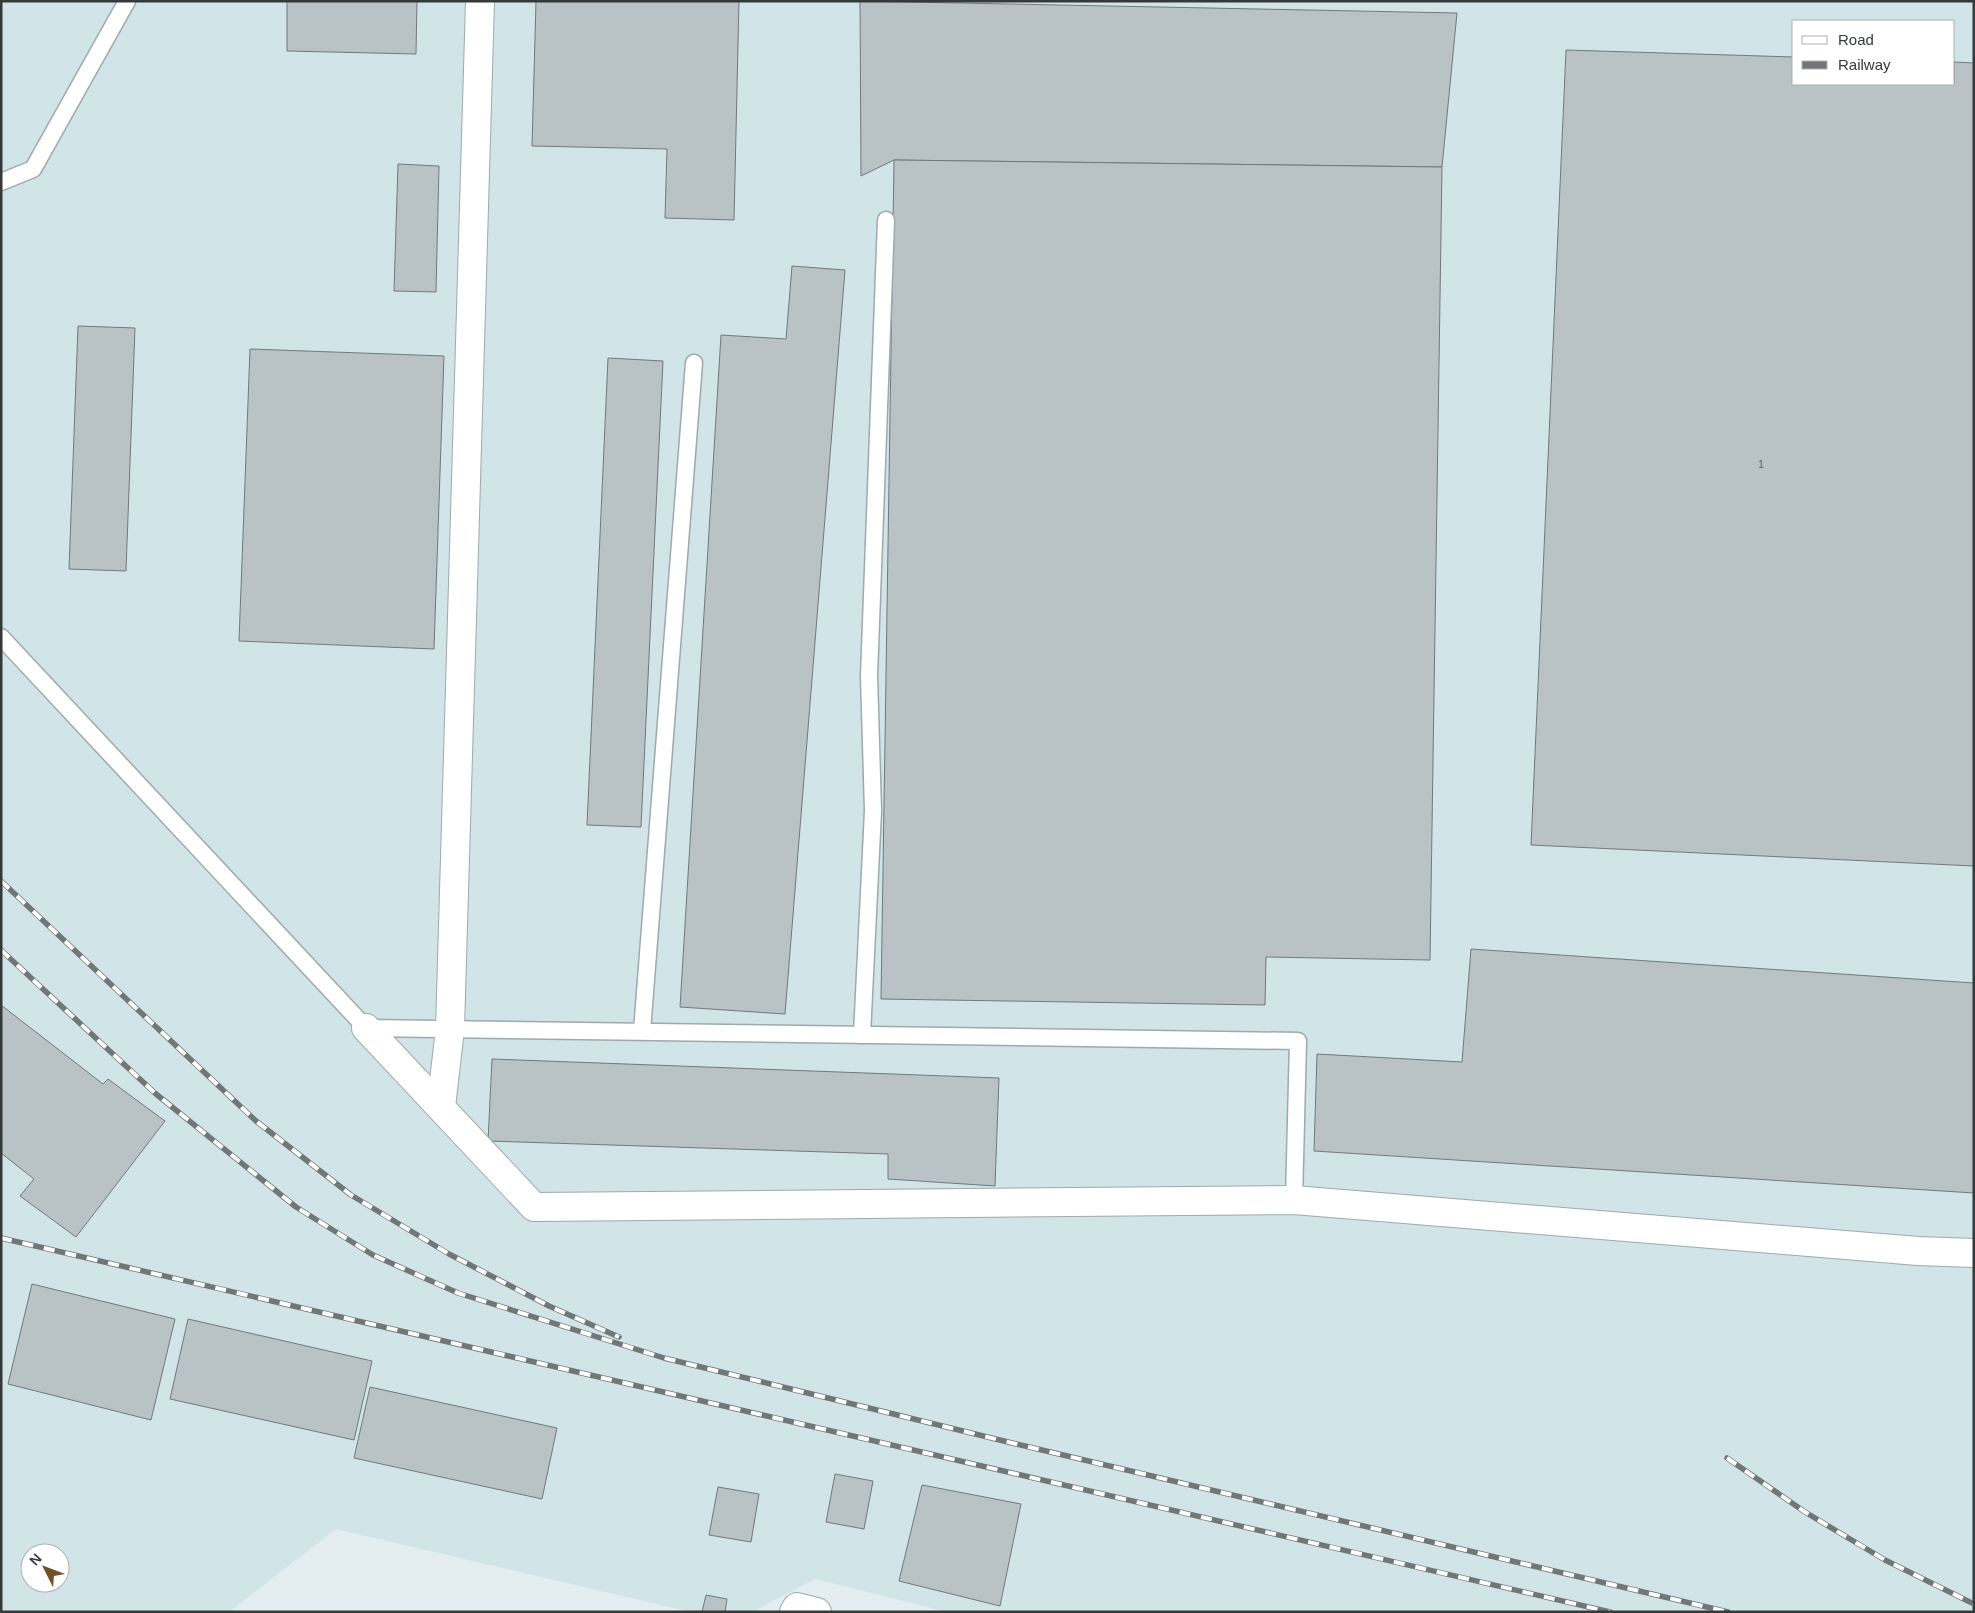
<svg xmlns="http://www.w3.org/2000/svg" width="1975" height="1613" font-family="Arial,sans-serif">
	<rect width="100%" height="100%" fill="#e4eef1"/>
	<path fill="#d1e4e8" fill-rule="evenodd" d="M 1,1 L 1974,1 L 1974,1612 L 947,1612 L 815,1579 L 752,1612 L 691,1612 L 336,1529 L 229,1612 L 1,1612 ZM 1794,21 L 1954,21 L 1954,84 L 1794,84 ZM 30,1553 L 60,1553 L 60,1583 L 30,1583 Z"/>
	<g fill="#b9c2c5" stroke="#71797c">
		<polygon points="287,1 417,1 416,54 287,51"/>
		<polygon points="536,1 739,1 734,220 665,218 667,149 532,146"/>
		<polygon points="860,1 1457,13 1442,167 894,160 861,176"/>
		<polygon points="1566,50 1794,57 1794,84 1954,84 1954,62 1974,63 1974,866 1531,845"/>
		<polygon points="894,160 1442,167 1430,960 1266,957 1265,1005 881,999"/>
		<polygon points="398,164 439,166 436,292 394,291"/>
		<polygon points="792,266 845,270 785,1014 680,1007 721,335 786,339"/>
		<polygon points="78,326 135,328 126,571 69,569"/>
		<polygon points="250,349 444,356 434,649 239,641"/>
		<polygon points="608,358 663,361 641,827 587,825"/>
		<polygon points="1471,949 1974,983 1974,1193 1314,1151 1317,1054 1462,1062"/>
		<polygon points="1,1005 103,1084 108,1079 165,1121 76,1237 20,1196 34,1179 1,1153"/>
		<polygon points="492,1059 999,1078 995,1186 888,1179 888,1154 488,1141"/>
		<polygon points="32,1284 175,1319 151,1420 8,1384"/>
		<polygon points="188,1319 372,1361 354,1440 170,1399"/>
		<polygon points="370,1387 557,1428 542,1499 354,1458"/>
		<polygon points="835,1474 873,1481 864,1529 826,1522"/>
		<polygon points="922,1485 1021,1504 1000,1606 899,1581"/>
		<polygon points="718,1487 759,1494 751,1542 709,1535"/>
		<polygon points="706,1595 727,1599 725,1612 702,1612"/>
	</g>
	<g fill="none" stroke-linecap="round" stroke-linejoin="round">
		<defs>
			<g id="lane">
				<polyline points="1,182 33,169 127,1"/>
				<polyline points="1,637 366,1028 1298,1041 1294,1200"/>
				<polyline points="642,1031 694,363"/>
				<polyline points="862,1035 873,811 869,676 886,220"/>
			</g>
			<g id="street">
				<polyline points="366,1028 534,1207 1294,1200 1918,1251 1974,1253"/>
				<polyline points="441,1107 450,1029 480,1"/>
				<polyline points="794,1612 797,1607 817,1612"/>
			</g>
		</defs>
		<use href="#lane" stroke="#9fa9ab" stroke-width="19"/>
		<use href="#street" stroke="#9fa9ab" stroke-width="30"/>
		<use href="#lane" stroke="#fff" stroke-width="16"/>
		<use href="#street" stroke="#fff" stroke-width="28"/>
		<defs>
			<g id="rail">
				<polyline points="1,881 256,1121 351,1195 449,1254 549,1306 619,1337"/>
				<polyline points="1,950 156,1094 296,1207 373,1255 458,1293 664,1358 1012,1443 1728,1612"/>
				<polyline points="1,1238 1610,1612"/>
				<polyline points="1727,1458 1805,1512 1885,1560 1974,1604"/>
			</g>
		</defs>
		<use href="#rail" stroke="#717778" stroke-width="5.5"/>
		<use href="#rail" stroke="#fff" stroke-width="4" stroke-dasharray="11" stroke-linecap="butt"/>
	</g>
	<g text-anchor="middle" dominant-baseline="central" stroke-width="4" stroke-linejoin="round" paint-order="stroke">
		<g font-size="10" fill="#565b5d">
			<text x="1761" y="464">1</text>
		</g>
	</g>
	<rect width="1975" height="1613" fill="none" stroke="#35393a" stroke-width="5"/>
	<rect x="1792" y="20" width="162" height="65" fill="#ffffff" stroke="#aeb0b0"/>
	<rect x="1802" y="36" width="25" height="8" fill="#ffffff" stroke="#aeb0b0"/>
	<text x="1838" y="45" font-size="15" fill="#35393a">Road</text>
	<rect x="1802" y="61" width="25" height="8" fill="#717778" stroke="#aeb0b0"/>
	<text x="1838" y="70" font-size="15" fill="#35393a">Railway</text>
	<g transform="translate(45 1568) rotate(312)"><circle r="24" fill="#ffffff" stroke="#aeb0b0"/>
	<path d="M0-4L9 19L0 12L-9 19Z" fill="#735029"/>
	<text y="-8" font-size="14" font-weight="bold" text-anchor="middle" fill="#35393a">N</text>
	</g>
</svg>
